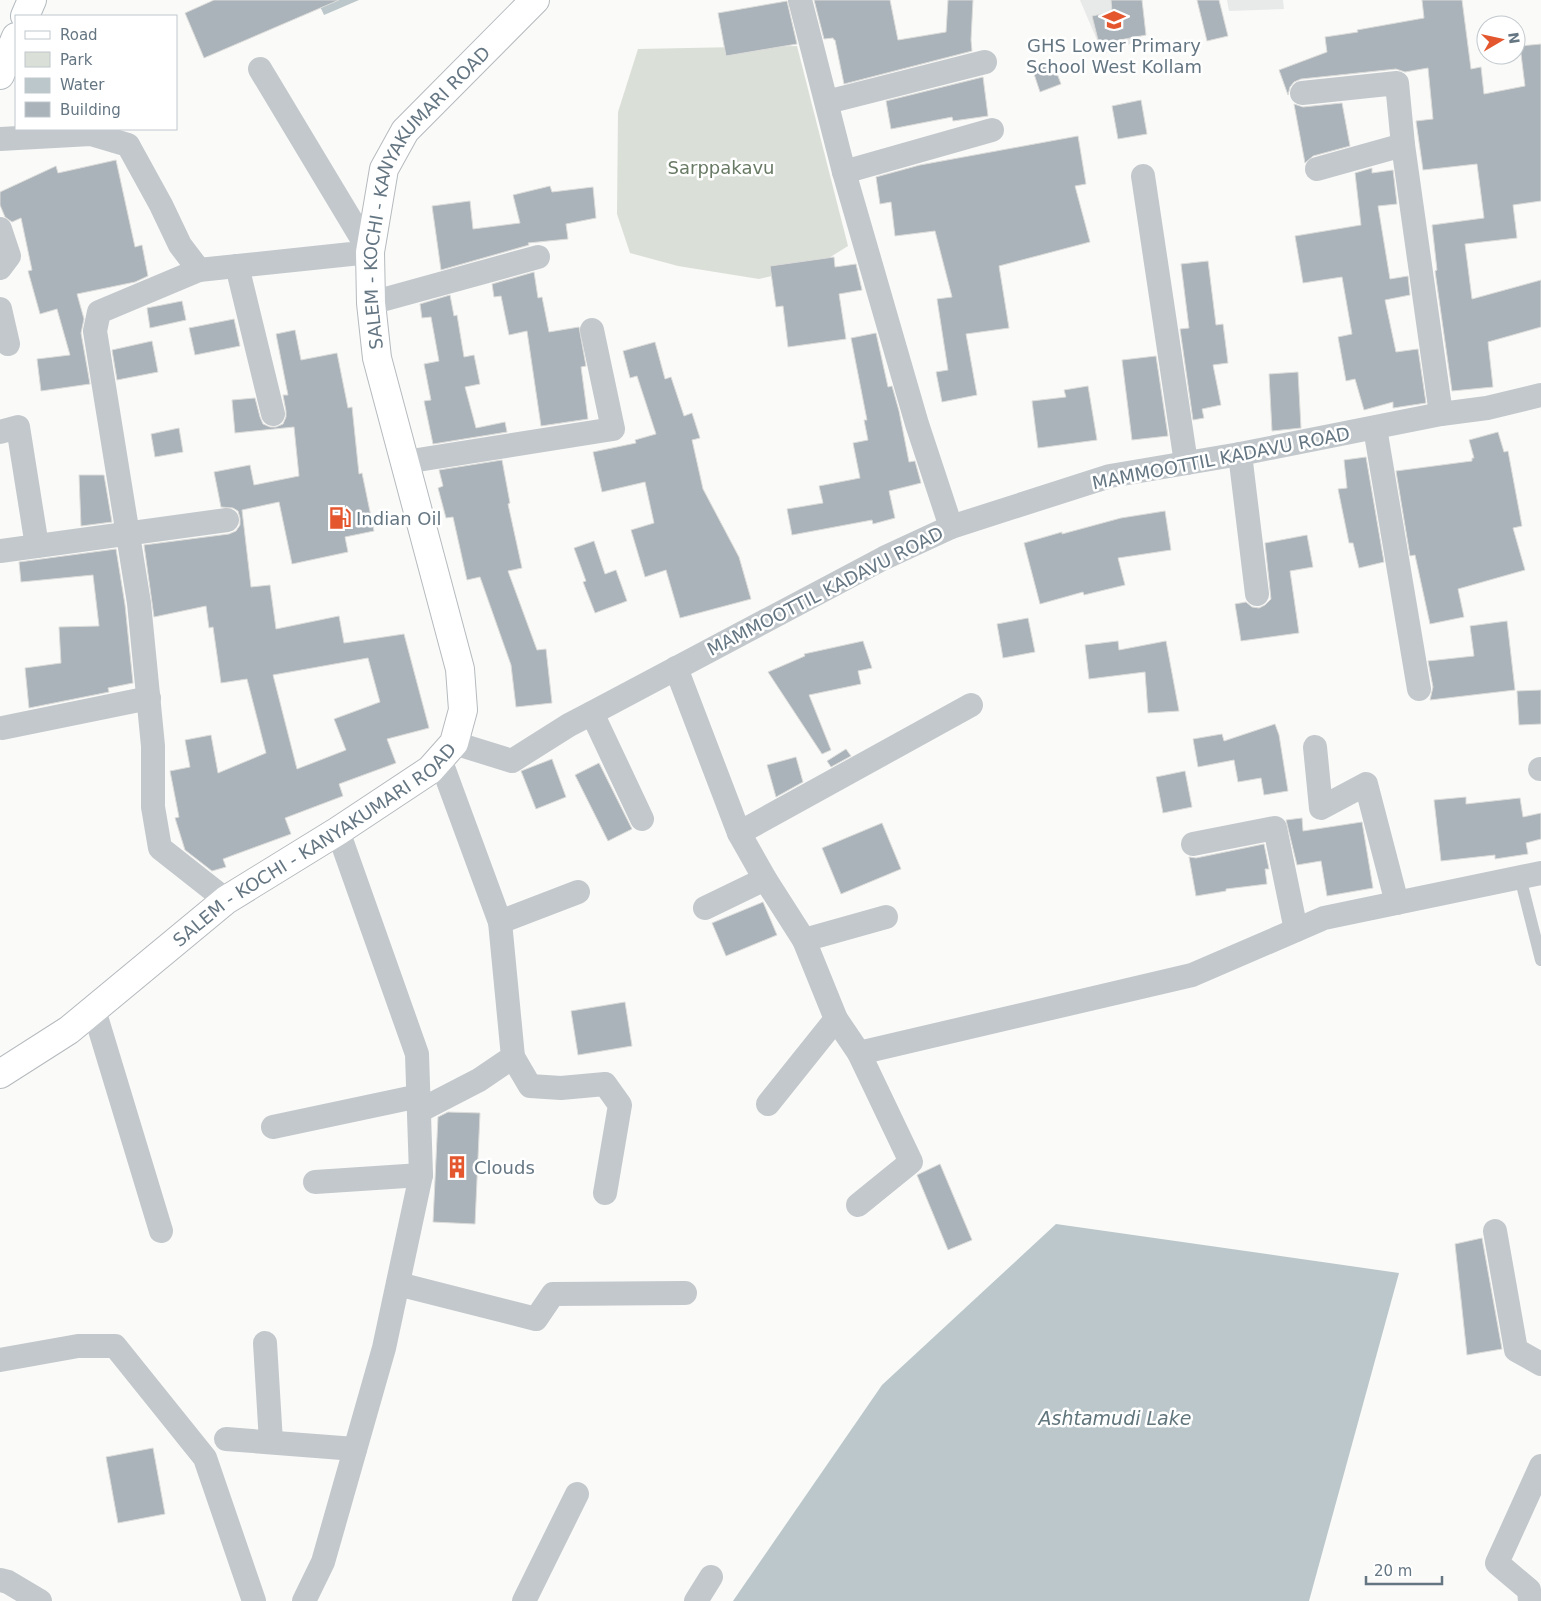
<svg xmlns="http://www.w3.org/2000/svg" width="1541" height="1601" font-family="'DejaVu Sans',sans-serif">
	<rect width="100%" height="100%" fill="#fafaf8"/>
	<g fill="#e8e9e9">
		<polygon points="1080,0 1136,0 1141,40 1103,54"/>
		<polygon points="1227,0 1283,0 1284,9 1229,11"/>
	</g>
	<polygon fill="#dadfd7" points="797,46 848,246 816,266 759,279 678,266 630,253 617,214 618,112 638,49"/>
	<g fill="#bbc7cb">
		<polygon points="317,0 359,0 324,15"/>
		<polygon points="1056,1224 1399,1273 1309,1601 733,1601 882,1385"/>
	</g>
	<g fill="#aab3b9" stroke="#dcdcda" fill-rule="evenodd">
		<polygon points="214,0 339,0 204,58 185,13"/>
		<polygon points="814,0 890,0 898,40 946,32 948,0 973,0 971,40 972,51 844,84 835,40 834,40 833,38 824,39"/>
		<polygon points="1111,0 1142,0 1146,35 1099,44 1092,16 1112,12"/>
		<polygon points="1197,0 1219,0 1228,36 1207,41"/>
		<polygon points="1422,0 1462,0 1471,69 1481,67 1484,94 1525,86 1520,46 1541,44 1541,201 1513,205 1517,238 1465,244 1472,299 1541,280 1541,327 1488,342 1493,387 1452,391 1435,271 1437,270 1432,225 1484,218 1477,164 1423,170 1416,121 1433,119 1428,68 1405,72 1396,69 1301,79 1294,82 1290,87 1288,95 1279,70 1327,52 1325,37 1358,32 1357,30 1424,18"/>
		<polygon points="787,1 797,44 726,56 718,13"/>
		<polygon points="1053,63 1061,84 1040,92 1033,71"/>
		<polygon points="983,77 988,116 953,121 952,117 891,129 886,101"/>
		<polygon points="1141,100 1147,134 1118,139 1112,106"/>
		<polygon points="1342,103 1350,146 1313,156 1305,163 1294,104 1303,107"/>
		<polygon points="1078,136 1086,184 1075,186 1090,242 999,266 1009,328 966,334 977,395 942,402 936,372 948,370 937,299 952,297 935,231 895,236 891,202 880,204 876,177 920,165"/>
		<polygon points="116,160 135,247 142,245 148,276 135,282 77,294 84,319 81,333 90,384 41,391 37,359 70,355 57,309 40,314 28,271 32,270 21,218 12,222 5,217 0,205 0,192 56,166 58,173"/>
		<polygon points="1372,168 1372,173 1393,170 1397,204 1378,206 1390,279 1408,276 1410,295 1385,300 1396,352 1418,349 1426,403 1393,408 1393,402 1364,410 1355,379 1346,381 1338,337 1352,334 1342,277 1303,283 1295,236 1361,225 1355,173"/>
		<polygon points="550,186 552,192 593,187 596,218 566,224 568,239 528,243 529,245 441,270 432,206 470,201 473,229 520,223 513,195"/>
		<polygon points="834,257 835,267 856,264 862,290 839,294 846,339 788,347 783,306 776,307 770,266"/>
		<polygon points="1208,261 1216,325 1223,324 1228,363 1213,365 1221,405 1202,409 1204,418 1193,420 1180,329 1189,328 1181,264"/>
		<polygon points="534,272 538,298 542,297 549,332 579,327 586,366 581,367 588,419 541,426 527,331 509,335 501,296 494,297 492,284"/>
		<polygon points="450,295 454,316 457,315 464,357 474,355 480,384 465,387 476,428 505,422 507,432 433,444 424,401 431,400 424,364 439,361 431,317 422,318 420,304"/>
		<polygon points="182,301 186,320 150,328 147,308"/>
		<polygon points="234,319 240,346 195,355 189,328"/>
		<path d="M 295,330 L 301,360 L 337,353 L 348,408 L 352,407 L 359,474 L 362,473 L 374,531 L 345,537 L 348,552 L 292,564 L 279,502 L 242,510 L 251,587 L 270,585 L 276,629 L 339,616 L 344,643 L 404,634 L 429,728 L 387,739 L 396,763 L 339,784 L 343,796 L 285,818 L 291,834 L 223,859 L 226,867 L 212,871 L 185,850 L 175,818 L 179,817 L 170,771 L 190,767 L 185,740 L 211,735 L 218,773 L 266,753 L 247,679 L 221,683 L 213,627 L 209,628 L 206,606 L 154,617 L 144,545 L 229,534 L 236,531 L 240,525 L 240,518 L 238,511 L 233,508 L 221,507 L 214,472 L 250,465 L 254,485 L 299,476 L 294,427 L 235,433 L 232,400 L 255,398 L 260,417 L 263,424 L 270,427 L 276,427 L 283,424 L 286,417 L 286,411 L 283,395 L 288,395 L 276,334 ZM 368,658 L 380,702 L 334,719 L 346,750 L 297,769 L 273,675 Z"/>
		<polygon points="876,333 888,387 892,386 899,411 909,462 915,461 921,483 889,491 895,518 873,524 872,520 792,535 787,509 823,503 819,486 860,478 853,443 868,440 864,420 867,420 851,338"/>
		<polygon points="152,341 158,372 117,380 112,350"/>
		<polygon points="655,342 665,379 671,377 684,416 692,413 700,438 692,440 703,489 739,557 751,599 680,618 666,570 645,577 631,530 654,523 645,482 602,492 593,452 636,443 635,440 656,434 637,376 630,378 623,351"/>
		<polygon points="1156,356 1168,436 1132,440 1122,360"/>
		<polygon points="1298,372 1301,428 1272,431 1269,374"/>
		<polygon points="1088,386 1097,440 1038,448 1032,401 1066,397 1064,390"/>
		<polygon points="179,428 183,452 155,457 151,434"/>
		<polygon points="1498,432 1504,452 1508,451 1522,526 1513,528 1525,570 1458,589 1464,617 1430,624 1415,555 1410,556 1396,471 1472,461 1472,458 1474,458 1469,440"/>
		<polygon points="1366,457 1384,562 1359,568 1353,543 1349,543 1338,489 1347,488 1344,460"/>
		<polygon points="502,460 510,503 508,504 522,568 508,571 537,650 546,649 552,703 516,707 511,665 480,577 467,580 453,517 446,518 438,488 443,486 439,470"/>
		<polygon points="79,475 104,475 112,522 81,526"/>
		<polygon points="1165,511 1171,550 1118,558 1125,585 1084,595 1083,592 1040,604 1024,543 1062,532 1062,534 1121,518"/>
		<polygon points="1307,535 1313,567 1290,571 1299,633 1241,641 1235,604 1246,602 1252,607 1259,608 1265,605 1271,599 1265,543"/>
		<polygon points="594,541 605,574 616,570 627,601 595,613 583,582 586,581 574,548"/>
		<polygon points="116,549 125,605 133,683 108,688 109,692 29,708 25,668 61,663 59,627 99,626 93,575 21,582 19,562"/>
		<polygon points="1028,618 1035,652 1003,658 997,624"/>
		<polygon points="1507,621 1515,690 1430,700 1433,687 1428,661 1474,656 1470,626"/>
		<polygon points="863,641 872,668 858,671 861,684 809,695 831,750 822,754 768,672 805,656 804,654"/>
		<polygon points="1118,641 1119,650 1166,641 1179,711 1148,713 1145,672 1089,679 1085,645"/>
		<polygon points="1541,690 1541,724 1519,725 1517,691"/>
		<polygon points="1275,724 1279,735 1288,791 1264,795 1261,778 1238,782 1234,760 1198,767 1193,739 1222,734 1224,741"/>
		<polygon points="846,749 851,756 831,767 827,761"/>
		<polygon points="796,757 803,782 776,797 767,765"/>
		<polygon points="552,759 566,797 536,809 521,771"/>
		<polygon points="599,763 632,829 608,841 575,775"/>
		<polygon points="1185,771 1192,807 1163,813 1156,777"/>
		<polygon points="1466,797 1466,804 1520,798 1523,817 1541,813 1541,839 1526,843 1528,854 1495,859 1495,855 1441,861 1434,800"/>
		<polygon points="1302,818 1303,831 1362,822 1373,888 1327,896 1321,861 1297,865 1286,820"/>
		<polygon points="882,823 901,869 841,894 822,848"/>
		<polygon points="1264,844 1269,869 1265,869 1267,884 1226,889 1226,891 1196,896 1189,857 1196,858"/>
		<polygon points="763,902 777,935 726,956 712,923"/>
		<polygon points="625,1002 632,1046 578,1055 571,1011"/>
		<polygon points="448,1112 480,1113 475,1224 433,1222 438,1117"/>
		<polygon points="940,1164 972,1240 948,1250 917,1175"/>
		<polygon points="1482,1238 1502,1349 1467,1355 1455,1244"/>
		<polygon points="153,1448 165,1514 118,1523 106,1457"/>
	</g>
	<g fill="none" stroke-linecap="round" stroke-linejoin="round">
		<defs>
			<g id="secondary">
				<polyline points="25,16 32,0"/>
				<polyline points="0,75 16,37"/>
			</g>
			<g id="primary">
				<path id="s1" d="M 0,1074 L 69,1030 L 226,900 L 338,831 L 430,770 L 454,743 L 463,710 L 460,669 L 377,358 L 371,303 L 370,252 L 384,169 L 405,131 L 535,0"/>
			</g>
		</defs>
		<use href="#secondary" stroke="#b3babf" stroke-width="30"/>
		<use href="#primary" stroke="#b5babe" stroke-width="30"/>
		<polyline stroke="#c3c8cc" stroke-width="12" points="1520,877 1541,960"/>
		<g stroke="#c3c8cc" stroke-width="24">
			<polyline points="800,0 844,172 917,424 951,527"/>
			<polyline points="1302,93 1397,83 1403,145 1441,414"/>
			<polyline points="827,102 985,62"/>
			<polyline points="0,139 91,134 128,145 161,205 180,245 199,270 370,252 260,69"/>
			<polyline points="1317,169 1403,145"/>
			<polyline points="844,172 992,130"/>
			<polyline points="1143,176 1186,463"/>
			<polyline points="0,229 9,256 0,268"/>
			<polyline points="237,266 273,414"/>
			<polyline points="199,270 99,312 95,331 139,603 153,746 153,807 160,848 226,900"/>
			<polyline points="371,303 538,257"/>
			<polyline points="0,309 8,344"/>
			<polyline points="1375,428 1419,689"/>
			<polyline points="0,432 18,427 37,546"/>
			<polyline points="1240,454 1257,594"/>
			<polyline points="405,462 613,429 592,330"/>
			<polyline points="0,551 227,520"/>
			<polyline points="676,668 739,833 765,879 804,940 836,1019 859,1053 1192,975 1324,918 1541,873"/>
			<polyline points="592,713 642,819"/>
			<polyline points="2,728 149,698"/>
			<polyline points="454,743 512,761 569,725 592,713 884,558 951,527 1110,476 1240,454 1441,414 1487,408 1541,395"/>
			<polyline points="1315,747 1321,808 1366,784 1397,903"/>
			<polyline points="1540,769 1541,769"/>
			<polyline points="739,833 971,705"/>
			<polyline points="1193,844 1275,828 1296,930"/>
			<polyline points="705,908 765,879"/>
			<polyline points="500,922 578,892"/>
			<polyline points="804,940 886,917"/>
			<polyline points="94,1010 161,1231"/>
			<polyline points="513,1057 530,1086 561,1088 605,1084 620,1105 605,1193"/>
			<polyline points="768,1104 836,1019"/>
			<polyline points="419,1111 479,1080 513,1057 500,922 440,759"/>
			<polyline points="273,1127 419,1096"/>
			<polyline points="315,1182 421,1175"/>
			<polyline points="858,1205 911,1162 859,1053"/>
			<polyline points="1495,1231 1516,1350 1541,1364"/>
			<polyline points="398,1284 536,1319 553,1294 685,1293"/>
			<polyline points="265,1343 271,1442"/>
			<polyline points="0,1360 78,1346 115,1346 205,1458 254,1601"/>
			<polyline points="226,1439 355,1449"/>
			<polyline points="0,1580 8,1582 40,1601"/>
			<polyline points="304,1601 323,1562 384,1348 421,1175 417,1054 338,831"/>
			<polyline points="524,1601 577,1494"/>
			<polyline points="696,1601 711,1577"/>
			<polyline points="1530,1601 1529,1590 1497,1563 1541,1466"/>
		</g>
		<use href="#secondary" stroke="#fff" stroke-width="28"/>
		<use href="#primary" stroke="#fff" stroke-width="28"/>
	</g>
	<defs>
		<symbol id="school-bare" viewBox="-9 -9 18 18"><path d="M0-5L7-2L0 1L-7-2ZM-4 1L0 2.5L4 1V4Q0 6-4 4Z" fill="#e4572e" stroke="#fff" stroke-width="2.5" paint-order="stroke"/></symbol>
		<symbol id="fuel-bare" viewBox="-9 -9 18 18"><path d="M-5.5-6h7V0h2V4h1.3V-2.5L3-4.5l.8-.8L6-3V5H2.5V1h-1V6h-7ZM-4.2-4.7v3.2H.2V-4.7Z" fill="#e4572e" stroke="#fff" stroke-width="2.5" paint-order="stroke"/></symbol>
		<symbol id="building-bare" viewBox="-9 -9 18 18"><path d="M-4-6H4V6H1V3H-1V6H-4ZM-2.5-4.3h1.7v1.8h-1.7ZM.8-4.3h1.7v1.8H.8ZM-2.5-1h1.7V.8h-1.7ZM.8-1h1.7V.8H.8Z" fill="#e4572e" stroke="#fff" stroke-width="2.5" paint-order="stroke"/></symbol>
	</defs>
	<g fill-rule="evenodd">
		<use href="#school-bare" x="1098" y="4" width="32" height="32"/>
		<use href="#fuel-bare" x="324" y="502" width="32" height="32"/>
		<use href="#building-bare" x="441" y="1151" width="32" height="32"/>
	</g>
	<g text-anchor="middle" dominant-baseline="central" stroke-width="5" stroke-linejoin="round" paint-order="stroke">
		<g font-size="18" fill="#657683" stroke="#fff" text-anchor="start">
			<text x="1114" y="45" text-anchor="middle">GHS Lower Primary<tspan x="1114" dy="21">School West Kollam</tspan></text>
			<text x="356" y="518">Indian Oil</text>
			<text x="474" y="1167">Clouds</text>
		</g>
		<g font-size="18" fill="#687a64" stroke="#fff">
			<text x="721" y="167">Sarppakavu</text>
		</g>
		<g font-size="18" fill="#657683" stroke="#fff">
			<text stroke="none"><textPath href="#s1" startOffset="1140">SALEM - KOCHI - KANYAKUMARI ROAD</textPath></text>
			<text transform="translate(1221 458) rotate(-11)">MAMMOOTTIL KADAVU ROAD</text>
			<text transform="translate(825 591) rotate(-27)">MAMMOOTTIL KADAVU ROAD</text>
			<text stroke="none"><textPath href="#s1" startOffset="390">SALEM - KOCHI - KANYAKUMARI ROAD</textPath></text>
		</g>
		<g font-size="19" font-style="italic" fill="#60757c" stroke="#fff">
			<text x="1115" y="1418">Ashtamudi Lake</text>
		</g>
	</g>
	<rect x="15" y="15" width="162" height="115" fill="#ffffff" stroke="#c1c8cd"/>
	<rect x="25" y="31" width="25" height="8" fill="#ffffff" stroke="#c1c8cd"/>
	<text x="60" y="40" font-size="15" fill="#657683">Road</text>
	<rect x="25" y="52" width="25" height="15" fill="#dadfd7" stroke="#c1c8cd"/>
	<text x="60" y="65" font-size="15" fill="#657683">Park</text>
	<rect x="25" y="78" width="25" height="15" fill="#bbc7cb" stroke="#c1c8cd"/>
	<text x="60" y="90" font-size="15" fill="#657683">Water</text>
	<rect x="25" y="102" width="25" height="15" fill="#aab3b9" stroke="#c1c8cd"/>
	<text x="60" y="115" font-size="15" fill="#657683">Building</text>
	<g transform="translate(1501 40) rotate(81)"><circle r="24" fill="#ffffff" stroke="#c1c8cd"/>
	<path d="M0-4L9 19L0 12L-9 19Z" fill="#e4572e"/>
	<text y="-8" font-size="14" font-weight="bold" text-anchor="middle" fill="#657683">N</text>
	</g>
	<path d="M1366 1576v8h76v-8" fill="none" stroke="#657683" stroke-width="2.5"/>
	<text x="1374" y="1576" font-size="15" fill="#657683" stroke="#ffffff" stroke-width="4" paint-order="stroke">20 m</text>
</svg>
